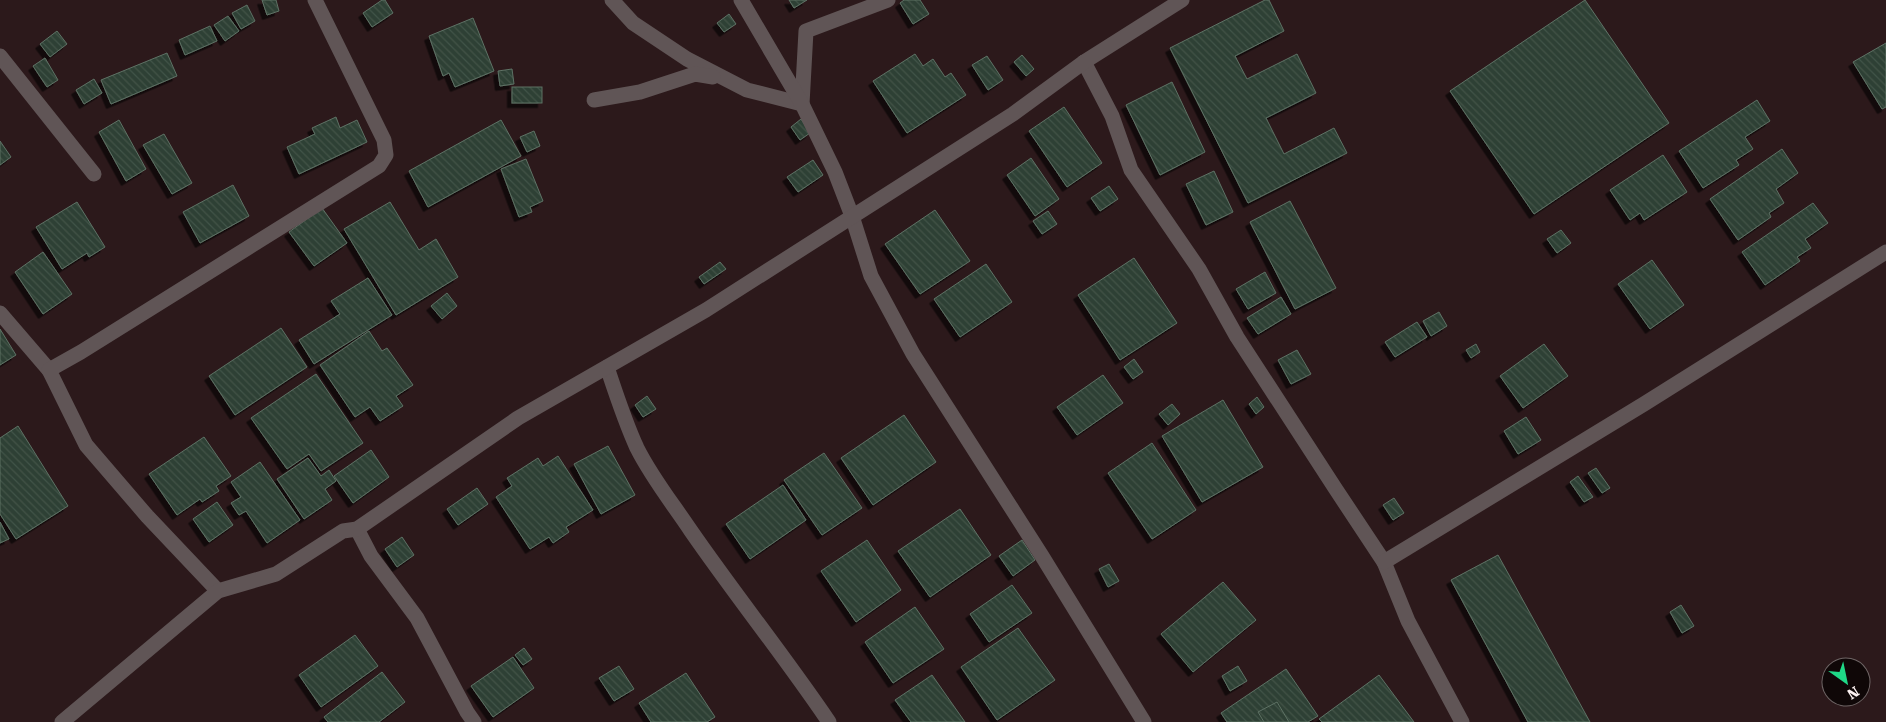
<svg xmlns="http://www.w3.org/2000/svg" width="1886" height="722" font-family="'Roboto Serif',serif">
	<defs>
		<pattern id="building-back-hatch" width="6" height="6" patternUnits="userSpaceOnUse" patternTransform="scale(1.25)"><rect width="6" height="6" fill="#2d4034"/><path d="M-1 5l2 2M0 0l6 6M5-1l2 2" fill="none" stroke="#425348"/></pattern>
		<filter id="shadow"><feDropShadow dx="-4.5" dy="4.5" stdDeviation="0" flood-color="#0009"/></filter>
	</defs>
	<rect width="100%" height="100%" fill="#2c191b"/>
	<g fill="url(#building-back-hatch)" stroke="#5e7265" filter="url(#shadow)">
		<polygon points="262,0 276,0 279,11 267,15"/>
		<polygon points="382,0 385,0 393,13 372,27 363,13"/>
		<polygon points="789,0 807,0 794,8"/>
		<polygon points="904,0 920,0 929,14 913,24 900,3"/>
		<polygon points="1265,0 1269,0 1284,31 1235,56 1247,79 1297,54 1316,93 1266,118 1284,154 1334,128 1347,153 1248,203 1170,48"/>
		<polygon points="1585,0 1669,123 1534,214 1450,91"/>
		<polygon points="247,5 255,21 241,29 232,13"/>
		<polygon points="729,14 736,24 724,32 717,23"/>
		<polygon points="228,16 239,31 225,41 214,25"/>
		<polygon points="473,18 494,71 455,87 449,73 443,76 429,36"/>
		<polygon points="210,26 217,41 185,55 179,40"/>
		<polygon points="57,31 67,44 50,57 40,44"/>
		<polygon points="1886,43 1886,107 1882,109 1853,62"/>
		<polygon points="167,53 177,76 111,104 101,80"/>
		<polygon points="915,54 923,66 933,59 945,77 951,73 966,95 907,133 873,81"/>
		<polygon points="1022,55 1034,69 1026,76 1014,62"/>
		<polygon points="987,56 1003,80 988,90 972,65"/>
		<polygon points="45,58 58,80 47,87 33,66"/>
		<polygon points="512,69 514,84 500,86 498,71"/>
		<polygon points="94,79 102,93 84,104 76,90"/>
		<polygon points="1172,82 1205,152 1160,175 1126,105"/>
		<rect x="512" y="87" width="30" height="16"/>
		<polygon points="1757,100 1770,121 1745,137 1753,149 1736,160 1739,165 1703,188 1679,151"/>
		<polygon points="1064,107 1102,163 1067,187 1029,131"/>
		<polygon points="336,117 340,128 357,120 367,142 299,174 287,147 315,134 312,128"/>
		<polygon points="801,119 810,133 800,140 791,127"/>
		<polygon points="119,120 146,169 126,181 99,132"/>
		<polygon points="501,120 521,156 428,207 409,171"/>
		<polygon points="534,131 540,146 527,152 520,137"/>
		<polygon points="164,134 192,183 172,194 143,145"/>
		<polygon points="0,141 11,157 0,165"/>
		<polygon points="1782,149 1798,173 1776,189 1784,203 1769,213 1771,217 1738,240 1710,199"/>
		<polygon points="1663,155 1687,192 1644,220 1640,213 1630,220 1610,190"/>
		<polygon points="1031,158 1059,199 1035,216 1007,175"/>
		<polygon points="526,159 543,201 530,207 532,212 519,217 501,169"/>
		<polygon points="813,160 823,175 798,192 787,177"/>
		<polygon points="1214,171 1233,212 1206,225 1186,184"/>
		<polygon points="233,185 249,216 200,243 183,212"/>
		<polygon points="1109,186 1118,199 1100,211 1091,198"/>
		<polygon points="1290,201 1336,288 1295,309 1250,222"/>
		<polygon points="77,202 105,247 89,257 87,253 62,269 36,227"/>
		<polygon points="390,202 419,250 436,239 458,277 396,315 344,229"/>
		<polygon points="1813,203 1828,223 1805,239 1811,248 1797,257 1800,261 1765,285 1742,252"/>
		<polygon points="322,208 347,243 314,266 289,232"/>
		<polygon points="935,210 970,261 920,294 885,244"/>
		<polygon points="1048,211 1057,224 1042,234 1033,221"/>
		<polygon points="1561,230 1571,243 1557,253 1547,239"/>
		<polygon points="43,252 72,294 43,314 15,272"/>
		<polygon points="1134,258 1177,323 1120,360 1078,295"/>
		<polygon points="1652,260 1684,305 1650,329 1618,284"/>
		<polygon points="720,262 726,269 704,284 699,277"/>
		<polygon points="986,264 1012,302 960,337 934,299"/>
		<polygon points="1265,272 1276,293 1248,309 1236,289"/>
		<polygon points="368,278 392,315 314,364 299,340 340,314 331,301"/>
		<polygon points="447,293 457,306 442,319 431,306"/>
		<polygon points="1281,297 1291,314 1258,334 1247,318"/>
		<polygon points="1439,312 1447,326 1431,336 1423,321"/>
		<polygon points="1417,322 1427,337 1395,357 1385,342"/>
		<polygon points="281,328 307,367 235,415 209,376"/>
		<polygon points="0,329 16,355 0,365"/>
		<polygon points="369,331 382,351 387,348 413,385 396,396 403,406 380,421 370,407 355,417 320,365"/>
		<polygon points="1476,344 1480,352 1471,358 1466,350"/>
		<polygon points="1544,344 1568,376 1523,408 1500,376"/>
		<polygon points="1297,350 1311,374 1291,384 1278,360"/>
		<polygon points="1134,359 1143,372 1133,379 1124,367"/>
		<polygon points="316,374 363,443 321,471 309,454 287,469 251,418"/>
		<polygon points="1103,375 1123,403 1077,435 1057,407"/>
		<polygon points="647,396 656,409 643,417 635,405"/>
		<polygon points="1257,397 1264,407 1256,414 1249,404"/>
		<polygon points="1223,400 1263,467 1202,502 1162,436"/>
		<polygon points="1172,404 1180,414 1168,425 1159,414"/>
		<polygon points="904,415 936,462 873,505 841,458"/>
		<polygon points="1526,417 1541,440 1518,454 1504,431"/>
		<polygon points="18,426 68,506 16,539 0,514 0,438"/>
		<polygon points="204,437 231,476 216,486 219,491 202,502 200,499 177,515 149,474"/>
		<polygon points="1152,443 1196,510 1152,539 1108,473"/>
		<polygon points="608,446 635,495 601,514 574,464"/>
		<polygon points="371,450 389,477 353,503 334,476"/>
		<polygon points="824,453 862,508 822,535 784,480"/>
		<polygon points="558,456 593,510 566,527 569,532 553,543 549,537 530,549 496,497 512,486 507,478 538,458 543,466"/>
		<polygon points="308,458 321,476 329,470 336,481 325,489 332,500 304,519 277,479"/>
		<polygon points="260,462 300,520 267,543 246,511 239,515 231,503 241,497 231,482"/>
		<polygon points="1596,468 1610,488 1602,493 1588,473"/>
		<polygon points="1578,476 1593,497 1584,502 1570,482"/>
		<polygon points="783,485 806,520 750,559 726,524"/>
		<polygon points="477,488 488,504 458,525 447,509"/>
		<polygon points="1394,498 1404,513 1393,520 1383,505"/>
		<polygon points="217,502 233,525 209,542 193,519"/>
		<polygon points="960,509 991,555 930,597 898,551"/>
		<polygon points="0,522 9,539 0,543"/>
		<polygon points="402,537 414,555 397,567 385,549"/>
		<polygon points="867,540 901,590 856,622 821,571"/>
		<polygon points="1022,540 1035,560 1013,576 999,556"/>
		<polygon points="1498,555 1590,722 1528,722 1451,580"/>
		<polygon points="1109,564 1119,581 1108,587 1099,569"/>
		<polygon points="1223,582 1256,620 1193,672 1161,634"/>
		<polygon points="1012,585 1032,613 989,642 970,614"/>
		<polygon points="1681,605 1694,626 1682,633 1670,612"/>
		<polygon points="915,607 944,649 893,683 865,642"/>
		<polygon points="1018,628 1055,680 997,720 961,667"/>
		<polygon points="355,635 378,666 321,707 299,675"/>
		<polygon points="524,648 532,659 523,665 515,655"/>
		<polygon points="513,657 534,688 493,717 471,686"/>
		<polygon points="619,666 634,689 614,701 599,678"/>
		<polygon points="1238,666 1247,681 1230,691 1222,676"/>
		<polygon points="1286,669 1318,716 1308,722 1227,722 1221,713"/>
		<polygon points="382,672 405,702 379,722 328,722 324,717"/>
		<polygon points="686,673 715,717 707,722 651,722 639,703"/>
		<polygon points="932,675 965,722 911,722 895,700"/>
		<polygon points="1379,675 1414,722 1322,722 1319,719"/>
		<polygon points="1277,702 1289,722 1264,722 1258,712"/>
	</g>
	<g fill="none" stroke-linecap="round" stroke-linejoin="round">
		<g stroke="#605556" stroke-width="15">
			<path d="M 607,367 C 616,394 625,422 637,448 C 652,478 673,504 691,531 C 736,596 785,657 829,722"/>
			<polyline points="357,529 371,556 417,618 467,712 474,722"/>
		</g>
		<g stroke="#605556" stroke-width="15">
			<polyline points="612,0 633,23 687,59 747,90 802,104 806,31 888,0"/>
			<polyline points="741,0 802,104 835,172 852,216 871,276 913,354 1042,556 1144,722"/>
			<polyline points="0,56 94,174"/>
			<polyline points="1084,62 1112,116 1131,170 1199,269 1237,337 1335,488 1384,562 1408,621 1462,722"/>
			<polyline points="594,100 640,92 695,74 713,77"/>
			<polyline points="0,313 49,370"/>
			<polyline points="1384,562 1644,404 1886,252"/>
			<polyline points="218,591 147,516 86,445 49,370 81,352 379,166 386,155 384,140 315,0"/>
			<polyline points="62,722 218,591 276,574 343,531 357,529 518,418 706,310 1013,114 1084,62 1182,0"/>
		</g>
	</g>
	<g transform="translate(1846 682) rotate(147)"><circle r="24" fill="#0f0707" stroke="#6e6565"/>
	<path d="M0-4L9 19L0 12L-9 19Z" fill="#1fd887"/>
	<text y="-8" font-size="14" font-weight="bold" text-anchor="middle" fill="#fdf2f2">N</text>
	</g>
</svg>
